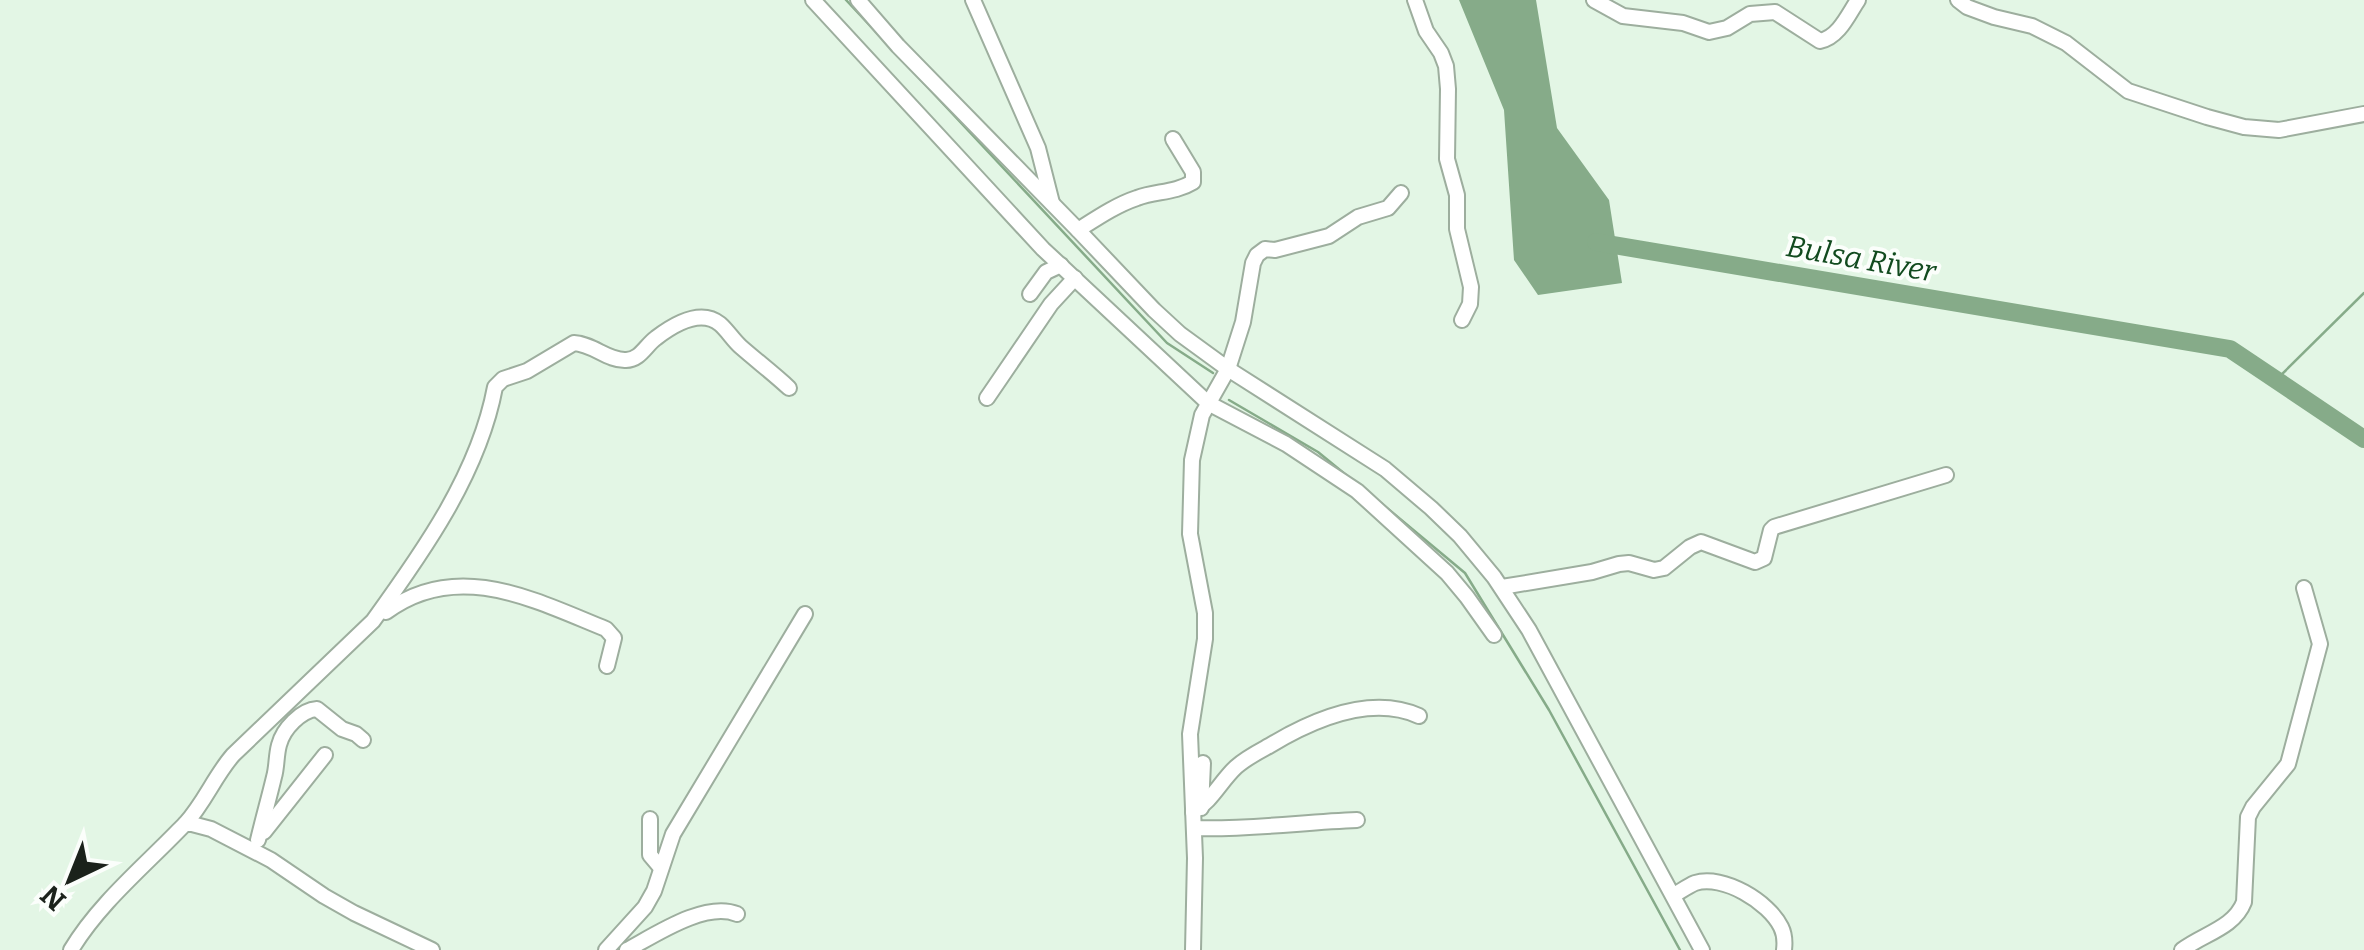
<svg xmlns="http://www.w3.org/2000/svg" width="2364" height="950" font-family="Bitter,serif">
	<rect width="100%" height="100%" fill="#e3f6e5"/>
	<polygon fill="#86ab89" points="1459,0 1536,0 1557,128 1609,200 1622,283 1538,295 1514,260 1504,110"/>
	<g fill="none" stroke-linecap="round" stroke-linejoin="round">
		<g stroke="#86ab89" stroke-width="2.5">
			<polyline points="846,0 1167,343 1213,373"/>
			<polyline points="2276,380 2364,293"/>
			<polyline points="1229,400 1318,452 1351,479"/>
			<polyline points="1381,503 1465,573 1549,710 1680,950"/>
		</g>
		<polyline stroke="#86ab89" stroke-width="18" points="1596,242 2230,349 2364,439"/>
		<defs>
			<g id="minor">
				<polyline points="813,0 1043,249 1208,403 1286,444 1357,491 1447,573 1467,597 1494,635"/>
				<polyline points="858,0 898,46 1078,230 1154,310 1180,334 1228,369 1385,469 1431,508 1460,536 1494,577 1529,630 1702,950"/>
				<polyline points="973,0 1038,148 1052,203"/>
				<polyline points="1415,0 1426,31 1441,53 1446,66 1448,89 1447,159 1457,195 1457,229 1471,287 1470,304 1462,320"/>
				<path d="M 1594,0 L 1623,16 L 1683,23 L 1709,32 L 1727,28 L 1750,14 L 1775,12 L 1820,41 C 1839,37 1848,15 1858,0"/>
				<polyline points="1958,0 1967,7 1994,17 2032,26 2066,43 2128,91 2207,117 2244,127 2279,130 2364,114"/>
				<path d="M 1078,230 C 1097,218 1116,205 1137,198 C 1156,191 1175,193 1193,182 L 1193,172 L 1173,139"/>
				<polyline points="1030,294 1046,272 1061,265"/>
				<polyline points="987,398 1051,304 1075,278"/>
				<polyline points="1502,587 1592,572 1619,564 1629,563 1654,570 1664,568 1690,547 1701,542 1755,562 1764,558 1771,530 1774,527 1946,475"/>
				<path d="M 386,612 C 457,559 534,600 606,629 L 614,638 L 607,666"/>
				<polyline points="1201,808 1203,763"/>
				<path d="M 1193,812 C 1212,801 1220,782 1236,767 C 1246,758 1258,752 1269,746 C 1312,720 1370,694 1419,716"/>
				<polyline points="650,819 650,855 661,868"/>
				<path d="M 185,824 C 205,802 214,777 233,755 L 373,621 C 423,552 479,473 495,387 L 503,379 L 527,371 L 574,343 C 593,344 608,361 626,360 C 640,360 646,345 656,338 C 673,325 700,308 720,324 C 728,331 733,340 741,347 C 757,361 774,374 789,388"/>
				<path d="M 1194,828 C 1248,830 1303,822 1357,820"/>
				<polyline points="264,832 325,755"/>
				<path d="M 258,840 C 263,819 269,798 274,777 C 277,767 276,756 279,745 C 283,729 301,710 317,709 L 342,729 L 356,734 L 363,740"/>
				<path d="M 1674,895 C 1681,891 1688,886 1695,883 C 1723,874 1769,902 1781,927 C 1785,935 1785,942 1784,950"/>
				<path d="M 71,950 C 98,905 141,869 178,831 L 185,824 L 192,824 L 211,829 L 271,860 L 324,896 L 354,913 L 432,950"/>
				<polyline points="606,950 645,907 654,891 673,834 805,614"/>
				<path d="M 627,950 C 655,935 705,901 737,914"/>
				<polyline points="1193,950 1195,858 1190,734 1205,639 1205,613 1190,534 1192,460 1202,415 1228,369 1243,322 1253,263 1257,255 1265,249 1275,250 1329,236 1358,217 1388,208 1401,193"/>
				<path d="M 2182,950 C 2203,934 2234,928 2244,902 L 2248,817 L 2253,807 L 2288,764 L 2320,644 L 2304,588"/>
			</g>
		</defs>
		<use href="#minor" stroke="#9dae9e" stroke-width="18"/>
		<use href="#minor" stroke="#fff" stroke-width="14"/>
	</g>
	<g text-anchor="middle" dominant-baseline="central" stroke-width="8" stroke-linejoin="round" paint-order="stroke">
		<g font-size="30" font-style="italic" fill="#114a1e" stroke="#fbfefb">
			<text transform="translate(1861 259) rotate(10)">Bulsa River</text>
		</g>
	</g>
	<g transform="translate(70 880) rotate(223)" stroke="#fbfefb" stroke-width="8" paint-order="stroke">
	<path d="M0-8L18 38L0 25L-18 38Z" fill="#1b221b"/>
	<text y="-15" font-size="28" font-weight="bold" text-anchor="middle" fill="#1b221b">N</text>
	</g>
</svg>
